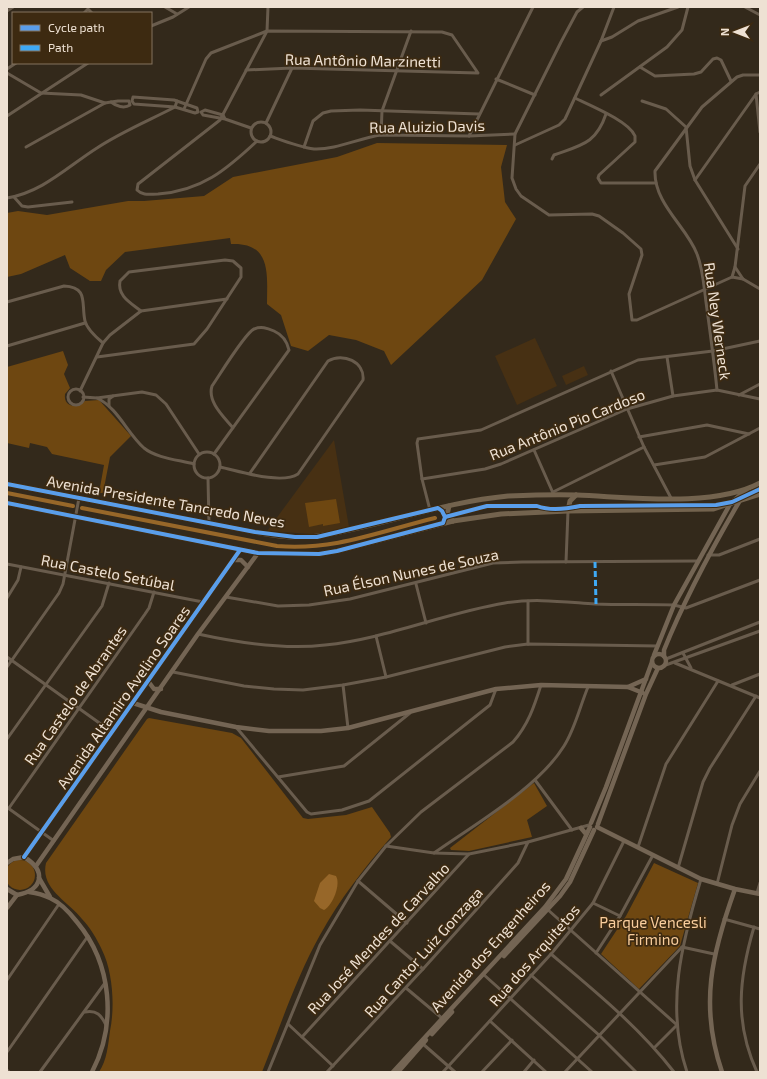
<svg xmlns="http://www.w3.org/2000/svg" width="767" height="1079" font-family="'Exo 2',sans-serif">
	<rect width="100%" height="100%" fill="#33291b"/>
	<g fill="#473013">
		<polygon points="535,338 557,386 517,405 495,356"/>
		<polygon points="584,366 588,375 566,385 562,376"/>
		<polygon points="334,440 349,527 332,532 311,534 267,531"/>
	</g>
	<g fill="#6e4711">
		<path d="M 377,143 L 507,145 L 501,167 L 505,202 L 516,219 L 482,280 L 391,365 L 384,351 L 356,340 L 329,335 L 308,351 L 291,346 L 281,315 L 267,304 C 267,275 272,242 231,244 L 230,238 L 125,252 L 106,270 L 101,281 L 90,281 L 70,268 L 65,255 L 21,274 L 7,277 L 7,213 L 18,211 L 47,215 L 128,201 L 144,201 L 204,196 L 233,177 L 337,157 Z"/>
		<path d="M 63,351 L 68,365 L 64,374 L 70,388 L 65,394 C 64,402 68,406 76,406 L 85,401 L 99,400 L 131,436 L 110,457 L 103,493 L 99,493 L 104,465 L 52,454 L 47,447 L 30,443 L 29,448 L 7,443 L 7,367 Z"/>
		<polygon points="336,499 340,523 323,526 323,524 309,527 305,503"/>
		<path d="M 149,718 L 232,733 L 241,738 L 303,818 L 308,819 L 346,815 L 372,807 L 390,833 L 391,837 C 364,868 340,899 320,935 C 296,978 280,1027 262,1072 L 99,1072 C 107,1060 108,1045 110,1031 C 115,1007 113,972 102,950 C 97,939 90,927 82,919 C 68,901 40,889 46,863 L 147,719 Z"/>
		<polygon points="534,783 547,806 527,820 532,837 469,851 451,850 450,848"/>
		<circle cx="20" cy="875" r="15"/>
		<polygon points="654,863 698,883 680,946 639,989 601,954 626,916"/>
	</g>
	<path fill="#976729" d="M 329,874 L 336,876 C 341,884 333,905 324,910 L 320,908 L 314,901 L 320,883 Z"/>
	<g fill="none" stroke-linecap="round" stroke-linejoin="round">
		<g stroke="#976729" stroke-width="4">
			<polyline points="7,493 73,506"/>
			<path d="M 82,508 L 277,546 C 334,551 381,531 435,518"/>
		</g>
		<g stroke="#695c4d" stroke-width="3">
			<polyline points="165,7 177,14"/>
			<polyline points="583,7 577,12 561,42 515,134 512,178 516,189 521,196 549,215 592,214 599,216 623,233 641,249 642,255 629,294 632,320 637,320 732,277 743,279"/>
			<polyline points="745,7 760,15"/>
			<polyline points="7,11 13,7"/>
			<polyline points="84,13 88,9 92,13"/>
			<polyline points="151,26 173,17 189,7"/>
			<polyline points="601,41 612,37 638,21 678,7"/>
			<polyline points="640,67 655,76 694,74 701,72 713,59 717,58 721,60 731,81"/>
			<polyline points="7,69 16,63"/>
			<polyline points="7,73 41,93 81,95 105,103 111,102"/>
			<polyline points="496,79 535,95"/>
			<polyline points="756,94 760,132"/>
			<polyline points="601,95 667,47 682,30 688,7"/>
			<polygon points="133,97 174,100 197,108 198,112 195,113 175,107 134,104 132,101"/>
			<path d="M 575,98 C 589,105 629,121 635,136 L 635,142 L 599,175 L 598,178 L 601,183 L 656,183"/>
			<path d="M 118,101 L 129,101 L 130,105 C 124,109 116,106 111,102 Z"/>
			<polyline points="642,101 666,109 686,127 690,166 695,180 738,249"/>
			<polyline points="184,109 206,59 211,53 267,31 442,32 452,35 478,73 292,68 246,70"/>
			<polyline points="7,116 88,63"/>
			<polyline points="225,119 223,115 205,110 201,112 203,115 225,119 251,128"/>
			<circle cx="261" cy="132" r="10"/>
			<polyline points="266,123 292,68"/>
			<polyline points="381,135 382,111 411,31"/>
			<path d="M 270,136 C 284,141 299,147 314,149 C 336,150 359,138 381,135 L 469,136 L 515,134"/>
			<polyline points="469,136 533,7"/>
			<path d="M 257,141 C 226,170 201,191 158,194 C 150,194 143,196 137,190 L 138,184 L 220,120 L 267,31 L 268,7"/>
			<polyline points="515,145 559,125 565,119 601,41 614,7"/>
			<polyline points="26,147 105,103"/>
			<polyline points="304,147 313,121 323,113 331,111 360,110 479,114"/>
			<path d="M 552,159 L 554,155 C 581,145 596,144 606,114"/>
			<polyline points="695,180 756,94 760,92"/>
			<polyline points="14,197 22,206 28,207 72,202"/>
			<path d="M 7,198 C 43,192 67,167 97,148 C 121,132 150,120 175,107 L 177,101"/>
			<polyline points="735,267 743,279 760,289"/>
			<polyline points="732,277 735,267 745,186 760,164"/>
			<path d="M 7,302 L 64,286 C 89,287 81,304 85,321 C 87,329 97,338 103,343"/>
			<polyline points="7,346 85,323"/>
			<path d="M 97,357 L 194,344 L 207,329 L 241,277 L 241,268 L 233,261 L 225,260 L 129,272 L 120,281 C 117,296 131,303 141,311"/>
			<polyline points="667,357 673,396"/>
			<polyline points="611,371 644,447 671,498"/>
			<circle cx="76" cy="397" r="8"/>
			<path d="M 717,390 C 714,360 710,331 706,302 C 704,287 703,269 697,254 C 687,227 654,204 655,171 L 702,107 L 737,77 L 743,75 L 760,75"/>
			<polyline points="80,391 103,343 110,335 141,311 227,299"/>
			<polyline points="739,395 760,384"/>
			<polyline points="83,397 97,398 142,392 156,395 166,404 199,454"/>
			<path d="M 97,398 C 118,408 127,433 144,448 C 156,458 179,460 194,464"/>
			<polyline points="109,406 109,399 113,396"/>
			<polyline points="639,437 707,425 749,434"/>
			<polyline points="534,450 553,493"/>
			<circle cx="207" cy="465" r="13"/>
			<path d="M 214,454 L 289,350 C 287,341 283,335 274,331 C 267,328 261,326 254,329 C 245,333 219,376 212,386 C 207,402 224,417 233,428"/>
			<polyline points="654,465 705,457 760,428"/>
			<path d="M 220,467 C 239,471 281,485 298,474 L 363,380 C 365,362 343,352 328,361 L 250,473"/>
			<polyline points="208,478 209,524"/>
			<polyline points="422,479 485,469 501,464 627,409 673,396 717,390 760,399"/>
			<polyline points="553,492 644,447"/>
			<polyline points="430,510 422,479 417,443 418,439 481,430 638,360 713,351 760,341"/>
			<polyline points="708,555 719,555 760,539"/>
			<polyline points="566,562 568,511"/>
			<polyline points="7,564 203,602"/>
			<polyline points="416,584 426,623"/>
			<polyline points="226,597 278,606 309,605 350,599 493,563 522,562 697,561"/>
			<polyline points="7,598 18,580 21,567"/>
			<path d="M 198,634 C 239,643 283,650 325,645 C 386,639 444,613 505,603 C 535,598 565,602 595,604 C 622,605 648,604 674,605 L 686,608 L 760,580"/>
			<polyline points="376,636 386,677"/>
			<polyline points="528,644 528,601"/>
			<polyline points="683,653 691,668"/>
			<polyline points="7,657 112,732"/>
			<polyline points="666,659 760,622"/>
			<polyline points="675,663 760,698"/>
			<polyline points="663,666 760,631"/>
			<polyline points="7,667 59,593 63,584 79,498"/>
			<polyline points="173,672 244,686 274,689 303,690 343,685 386,677 505,647 528,644 658,646"/>
			<polyline points="343,685 348,728"/>
			<polyline points="732,685 760,674"/>
			<polyline points="236,727 307,812 311,814 342,810 369,801 490,705 496,689"/>
			<polyline points="7,739 102,606 109,583"/>
			<polyline points="278,777 344,766 410,713"/>
			<polyline points="535,780 572,830"/>
			<polyline points="8,808 54,841"/>
			<polyline points="9,808 145,614 149,608 154,592"/>
			<polyline points="386,846 434,853 469,854 528,842 589,825"/>
			<polyline points="638,847 666,764 718,681"/>
			<path d="M 434,853 C 475,824 538,788 564,746 C 575,729 580,706 588,687"/>
			<polyline points="678,868 703,782 710,768 756,696"/>
			<polyline points="358,881 407,923"/>
			<polyline points="717,884 732,825 740,804 760,771"/>
			<polyline points="757,893 760,883"/>
			<polyline points="593,903 620,916"/>
			<polyline points="547,909 677,1025"/>
			<polyline points="724,919 760,929"/>
			<path d="M 754,927 C 739,978 734,1022 757,1072"/>
			<polyline points="390,941 423,969"/>
			<polyline points="682,947 714,954"/>
			<polyline points="596,953 620,916 653,855"/>
			<path d="M 551,954 C 595,991 639,1027 674,1072"/>
			<polyline points="483,974 592,1072"/>
			<polyline points="531,975 599,1035 636,1072"/>
			<polyline points="7,980 59,904"/>
			<polyline points="406,988 443,1019"/>
			<path d="M 85,1012 C 97,1010 101,1015 106,1025"/>
			<polyline points="490,1021 546,1072"/>
			<polyline points="288,1024 333,1066"/>
			<polyline points="302,1037 469,854"/>
			<polyline points="423,1044 455,1072"/>
			<polyline points="655,1047 677,1025"/>
			<polyline points="7,1052 88,936"/>
			<polyline points="7,1070 9,1072"/>
			<polyline points="40,1072 105,983"/>
			<path d="M 268,1072 L 320,945 L 358,881 L 386,846 L 421,812 L 513,742 C 528,725 534,707 541,685"/>
			<polyline points="327,1072 423,969 518,863 528,842"/>
			<polyline points="443,1072 551,954 593,903 624,841"/>
			<polyline points="482,1072 512,1040"/>
			<polyline points="524,1072 534,1060"/>
			<polyline points="565,1072 682,947"/>
			<path d="M 687,1072 C 665,1007 682,942 701,879"/>
		</g>
		<g stroke="#746554" stroke-width="4.5">
			<polyline points="233,560 241,560 248,567"/>
			<circle cx="659" cy="661" r="7"/>
			<polyline points="654,655 674,605 729,506"/>
			<path d="M 664,656 L 664,650 C 685,598 711,550 739,502"/>
			<polyline points="148,681 154,689 161,689"/>
			<polyline points="628,687 643,693"/>
			<polyline points="133,703 161,712 236,727 269,731 321,731 348,728 496,689 541,685 628,687 646,679"/>
			<polyline points="591,823 606,787 652,662"/>
			<polyline points="598,824 646,694 658,668"/>
			<polyline points="597,827 701,879 735,889 760,894"/>
			<polyline points="581,828 586,834"/>
			<polyline points="24,857 240,550"/>
			<path d="M 7,863 L 13,859 L 24,857 C 47,871 43,890 17,895 L 7,889"/>
			<polyline points="36,866 198,634 258,553"/>
			<polyline points="39,878 50,897"/>
			<path d="M 29,892 C 36,893 44,895 50,898 C 61,903 70,913 77,922 C 112,964 117,1024 92,1072"/>
			<polyline points="7,908 17,895"/>
			<polyline points="504,956 560,896 570,882 594,830"/>
			<polyline points="432,1034 452,1012"/>
			<polyline points="393,1072 545,907 566,879 590,827"/>
			<polyline points="398,1072 426,1040"/>
			<path d="M 722,1072 C 699,1005 712,953 735,889"/>
		</g>
		<g stroke="#73634e" stroke-width="5">
			<path d="M 7,484 L 255,532 C 275,536 298,539 318,536 C 382,526 443,502 508,496 C 531,495 555,494 577,495 C 630,497 713,508 760,483"/>
			<polyline points="7,503 258,553 319,554 337,551 453,521 501,514 568,511 713,509 760,494"/>
			<polyline points="729,505 746,490"/>
			<polyline points="449,506 447,515 453,521"/>
			<polyline points="568,511 570,501 576,495"/>
		</g>
		<polyline stroke="#3fa9f5" stroke-width="3" stroke-dasharray="6 3" stroke-linecap="butt" points="595,562 596,604"/>
		<defs>
			<g id="cycleway">
				<polyline points="7,484 255,532 295,537 317,537 438,508 442,511 445,517 443,523 337,551 319,554 258,553 7,503"/>
				<path d="M 445,517 L 487,506 L 537,506 C 550,511 566,509 580,506 L 716,505 L 732,502 L 760,489"/>
				<polyline points="24,857 240,550"/>
			</g>
		</defs>
		<use href="#cycleway" stroke="#3d2a11" stroke-width="6"/>
		<use href="#cycleway" stroke="#5a9eea" stroke-width="4"/>
	</g>
	<g text-anchor="middle" dominant-baseline="central" stroke-width="3.5" stroke-linejoin="round" paint-order="stroke">
		<g font-size="15" fill="#eee1d3" stroke="#3d2a11">
			<text transform="translate(363 60) rotate(1)">Rua Antônio Marzinetti</text>
			<text transform="translate(427 126) rotate(-1)">Rua Aluizio Davis</text>
			<text transform="translate(718 321) rotate(82)">Rua Ney Werneck</text>
			<text transform="translate(567 424) rotate(-22)">Rua Antônio Pio Cardoso</text>
			<text transform="translate(166 501) rotate(10)">Avenida Presidente Tancredo Neves</text>
			<text transform="translate(108 572) rotate(11)">Rua Castelo Setúbal</text>
			<text transform="translate(411 572) rotate(-12)">Rua Élson Nunes de Souza</text>
			<text transform="translate(75 695) rotate(-55)">Rua Castelo de Abrantes</text>
			<text transform="translate(123 697) rotate(-55)">Avenida Altamiro Avelino Soares</text>
			<text transform="translate(378 938) rotate(-47)">Rua José Mendes de Carvalho</text>
			<text transform="translate(490 946) rotate(-48)">Avenida dos Engenheiros</text>
			<text transform="translate(423 952) rotate(-48)">Rua Cantor Luiz Gonzaga</text>
			<text transform="translate(534 955) rotate(-49)">Rua dos Arquitetos</text>
		</g>
		<g font-size="15" fill="#face9d" stroke="#3d2a11">
			<text x="653" y="922">Parque Vencesli<tspan x="653" dy="17">Firmino</tspan></text>
		</g>
	</g>
	<rect width="767" height="1079" fill="none" stroke="#eee1d3" stroke-width="16"/>
	<rect x="12" y="12" width="140" height="52" fill="#3d2a11" stroke="#84735f"/>
	<rect x="20" y="25" width="20" height="6" fill="#5a9eea" stroke="#84735f"/>
	<text x="48" y="32" font-size="12" fill="#eee1d3">Cycle path</text>
	<rect x="20" y="45" width="20" height="6" fill="#3fa9f5" stroke="#84735f"/>
	<text x="48" y="52" font-size="12" fill="#eee1d3">Path</text>
	<g transform="translate(735 32) rotate(270)" stroke="#3d2a11" stroke-width="3" paint-order="stroke">
	<path d="M0-3L7 15L0 10L-7 15Z" fill="#eee1d3"/>
	<text y="-6" font-size="11" font-weight="bold" text-anchor="middle" fill="#eee1d3">N</text>
	</g>
</svg>
